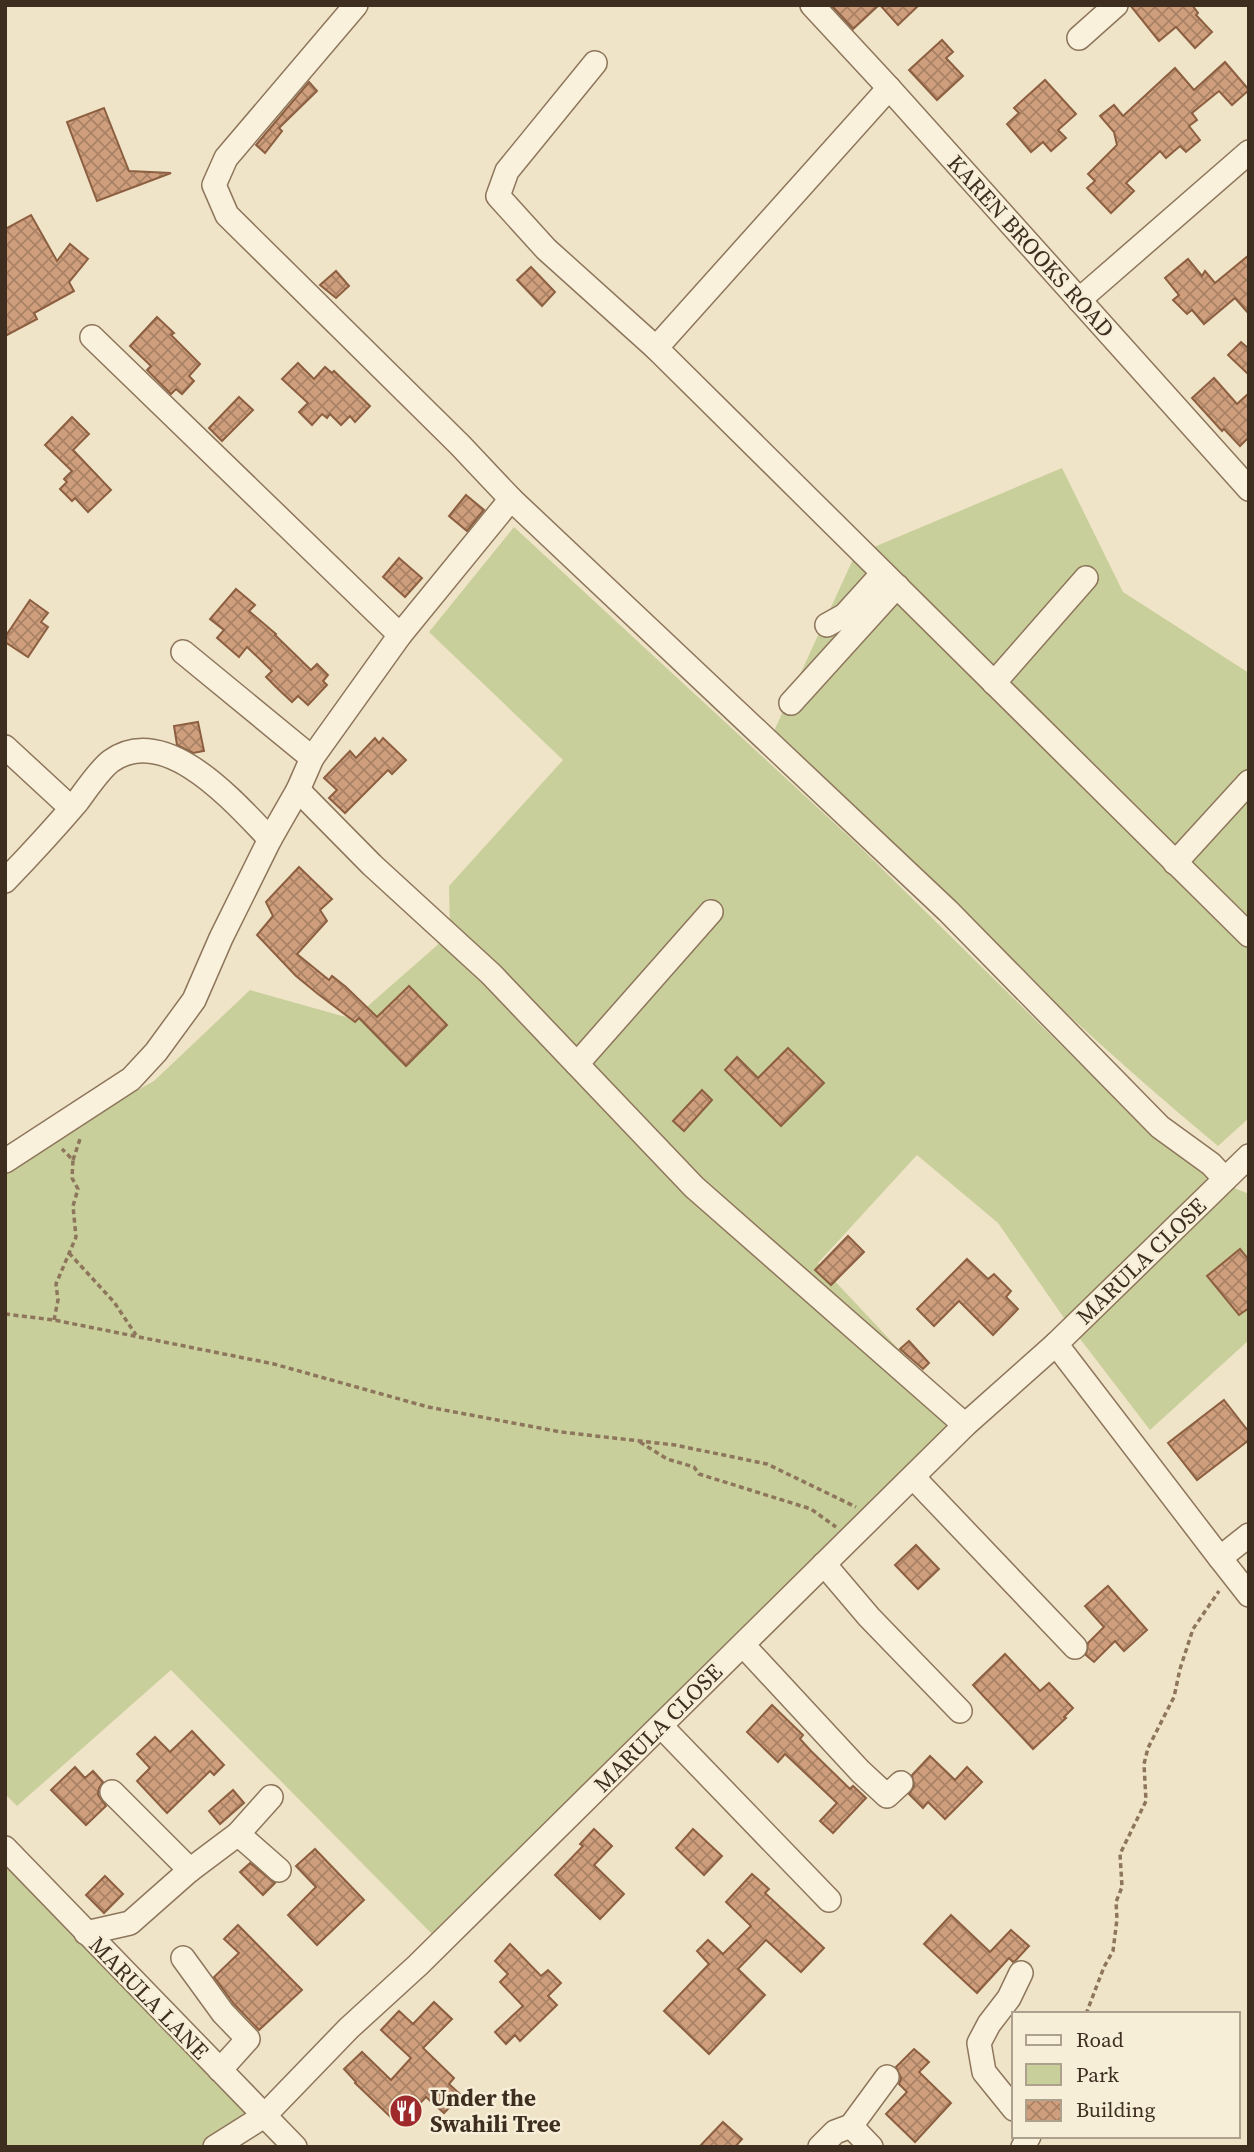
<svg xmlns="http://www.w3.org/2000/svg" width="1254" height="2152" font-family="'Source Serif 4',serif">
	<defs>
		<pattern id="building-cross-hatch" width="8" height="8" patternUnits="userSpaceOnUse" patternTransform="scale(1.75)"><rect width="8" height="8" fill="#cf9f7d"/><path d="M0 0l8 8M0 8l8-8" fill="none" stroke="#a98266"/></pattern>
	</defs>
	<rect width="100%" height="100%" fill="#f0e4c8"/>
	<g fill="#c9cf9b">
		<path d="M 1062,468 L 1123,592 L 1249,673 L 1249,1118 L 1218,1146 C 1062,1017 919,873 774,731 L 855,555 Z"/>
		<polygon points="514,527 857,844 1129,1112 1207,1177 1249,1194 1249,1340 1150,1430 1064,1318 998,1223 917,1155 818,1263 964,1419 435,1937 171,1670 17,1806 5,1794 5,1171 62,1132 154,1081 250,990 353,1019 450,934 449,886 563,760 429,632"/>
		<polygon points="5,1865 255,2122 217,2147 5,2147"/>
	</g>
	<g fill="url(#building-cross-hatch)" stroke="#8d5f41" stroke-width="2">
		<polygon points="831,5 879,5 853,29"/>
		<polygon points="880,5 919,5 898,25"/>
		<polygon points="1130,5 1192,5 1198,13 1196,15 1212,32 1195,48 1176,27 1159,41"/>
		<polygon points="942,40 953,52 946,58 963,76 937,100 909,70"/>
		<polygon points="1225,62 1249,90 1232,105 1219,91 1192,113 1197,120 1189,126 1200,140 1186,152 1180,146 1166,158 1160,151 1126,183 1134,191 1111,213 1087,188 1095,181 1088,174 1117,145 1114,132 1100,116 1114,105 1123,116 1175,68 1194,90"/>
		<polygon points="1045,80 1076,114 1058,130 1066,138 1051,151 1043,142 1031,152 1007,124 1019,113 1014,108"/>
		<polygon points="309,82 317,91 279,128 282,131 265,153 256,145"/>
		<polygon points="104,108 129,171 171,173 97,201 67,122"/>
		<polygon points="31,215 57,261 70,244 88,259 69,282 74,291 34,313 37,319 5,336 5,229"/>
		<polygon points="1249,255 1249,314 1235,298 1204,324 1192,310 1187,314 1173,300 1179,295 1165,278 1188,259 1202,276 1205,271 1215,283"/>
		<polygon points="531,267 555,292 542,306 517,280"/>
		<polygon points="336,271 349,286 336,298 320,285"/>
		<polygon points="157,317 174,333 171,335 200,364 189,376 194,381 182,394 176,389 171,394 147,370 151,366 130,346"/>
		<polygon points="1241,342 1249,349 1249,375 1228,355"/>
		<polygon points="298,363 314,379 325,367 332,373 334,371 370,406 355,422 350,416 341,425 330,414 327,418 322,414 312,425 299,412 308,403 282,379"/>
		<polygon points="1214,378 1237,404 1249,393 1249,437 1240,446 1224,429 1222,431 1192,398"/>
		<polygon points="239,397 253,410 222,441 209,428"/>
		<polygon points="72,417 89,434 73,450 111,490 88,512 75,498 72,501 60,489 67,482 64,479 72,471 45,445"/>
		<polygon points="466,495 484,510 467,531 449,516"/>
		<polygon points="399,558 422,578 405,597 383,577"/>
		<polygon points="236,589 255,605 249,611 276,634 275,635 311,670 317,664 328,675 323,681 327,685 308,705 298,696 292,702 277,688 266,677 272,671 247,647 239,657 217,638 224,630 210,619"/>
		<polygon points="30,600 48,613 41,622 48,627 28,657 5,642 5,637"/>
		<polygon points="198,722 204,751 193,753 177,745 174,726"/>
		<polygon points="375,738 379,743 383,738 406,760 392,774 388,770 345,813 329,798 337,790 324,778 350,751 356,758"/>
		<polygon points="299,867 332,899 320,910 327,921 297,954 329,980 332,976 346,987 377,1017 409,986 447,1025 406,1066 359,1018 355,1022 318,994 296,976 257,935 273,916 266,902"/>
		<polygon points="788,1048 824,1083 781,1126 725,1070 737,1057 758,1078"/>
		<polygon points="702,1090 712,1100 684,1131 673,1121"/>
		<polygon points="848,1236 864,1252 831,1285 815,1270"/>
		<polygon points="1240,1249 1249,1260 1249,1308 1239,1315 1207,1276"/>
		<polygon points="967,1259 988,1279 994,1274 1011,1291 1006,1297 1018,1309 993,1335 959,1301 934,1326 917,1309"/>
		<polygon points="909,1341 929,1363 923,1369 900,1349"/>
		<polygon points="1224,1400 1249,1432 1249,1440 1197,1480 1168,1443"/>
		<polygon points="916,1545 939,1569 918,1589 895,1565"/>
		<polygon points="1108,1586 1147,1630 1124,1651 1115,1641 1094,1662 1086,1655 1088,1643 1104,1627 1085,1606"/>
		<polygon points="1005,1654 1040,1691 1049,1683 1073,1708 1064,1717 1066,1718 1033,1749 973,1685"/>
		<polygon points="772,1705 803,1735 800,1739 811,1751 850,1789 853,1786 866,1798 833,1833 820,1821 837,1803 785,1754 778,1762 747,1732"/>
		<polygon points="192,1731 224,1765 214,1775 210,1771 167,1813 137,1781 150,1768 137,1754 155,1737 170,1752"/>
		<polygon points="930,1756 955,1780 967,1767 982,1782 945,1819 928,1802 923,1808 909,1794 914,1786 912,1775"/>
		<polygon points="75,1767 85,1778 93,1771 103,1782 99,1788 98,1795 106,1806 86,1825 51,1790"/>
		<polygon points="233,1790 244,1803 220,1824 209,1811"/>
		<polygon points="594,1829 612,1846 594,1865 624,1894 600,1919 555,1875 583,1846 580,1844"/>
		<polygon points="693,1829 722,1856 704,1875 676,1848"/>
		<polygon points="315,1849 364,1900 317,1945 288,1915 316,1887 296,1866"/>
		<polygon points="250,1863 275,1883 263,1895 240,1872"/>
		<polygon points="752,1874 769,1889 765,1893 824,1948 801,1972 766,1940 738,1969 765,1995 709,2054 664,2011 709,1964 697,1951 708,1940 723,1954 751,1926 726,1902"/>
		<polygon points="105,1876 123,1894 104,1913 86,1895"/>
		<polygon points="951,1915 990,1952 1011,1930 1029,1946 1016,1960 1013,1962 1009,1958 977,1993 924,1944"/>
		<polygon points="238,1925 302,1990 259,2030 234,2004 214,1977 239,1953 224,1939"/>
		<polygon points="510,1944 541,1976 548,1970 561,1983 548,1996 557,2005 520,2041 515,2035 506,2044 495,2032 523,2006 500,1982 508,1974 495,1961"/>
		<polygon points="434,2002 452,2019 423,2048 454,2078 449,2084 461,2095 444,2113 426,2097 399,2125 355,2083 356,2082 344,2069 362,2052 391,2080 411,2058 381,2030 399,2011 413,2024"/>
		<polygon points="914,2049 929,2062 919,2072 951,2103 915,2142 886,2114 907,2092 899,2084 901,2078 896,2067"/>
		<polygon points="723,2122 742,2139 735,2147 699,2147"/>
	</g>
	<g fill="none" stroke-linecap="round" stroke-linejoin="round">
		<defs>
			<g id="minor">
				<polyline points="356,5 226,158 214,185 227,215 460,445 511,499 948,911 1160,1127 1211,1164 1225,1179"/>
				<polyline points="812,5 889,88 1249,489"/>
				<polyline points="1079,38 1116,5"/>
				<polyline points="595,63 507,171 498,196 546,249 656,348 1249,935"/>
				<polyline points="1079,300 1249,152"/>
				<polyline points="92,337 400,635"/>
				<polyline points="656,348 889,88"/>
				<polyline points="827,625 845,615 883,573"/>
				<polyline points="183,652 312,758"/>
				<polyline points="994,683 1086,578"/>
				<polyline points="791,703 897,586"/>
				<polyline points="5,747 71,808"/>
				<polyline points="298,790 372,865 491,974 694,1187 965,1425"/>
				<polyline points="1175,863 1249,782"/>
				<path d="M 5,881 C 30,855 54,829 77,802 C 86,790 100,769 111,761 C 166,722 235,803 270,839"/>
				<polyline points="577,1064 711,912"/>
				<polyline points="1249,1156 1056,1344 1220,1558 1249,1535"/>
				<polyline points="5,1161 131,1079 156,1052 194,1000 221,938 270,839 298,790 312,758 400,635 511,499"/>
				<polyline points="913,1477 1075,1647"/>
				<polyline points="1220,1558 1249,1595"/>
				<polyline points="824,1564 869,1617 960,1711"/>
				<polyline points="743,1645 860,1771 887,1796 901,1783"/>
				<polyline points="661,1726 829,1900"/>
				<polyline points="112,1792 190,1870"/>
				<polyline points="238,1834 279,1870"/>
				<polyline points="5,1848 295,2147"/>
				<polyline points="86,1933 130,1923 190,1870 238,1834 271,1797"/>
				<polyline points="183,1958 223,2013 248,2039 220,2070"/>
				<polyline points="1014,2109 984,2072 979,2043 989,2024 1009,1998 1021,1973"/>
				<polyline points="851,2126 871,2147"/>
				<polyline points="215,2147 264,2116 349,2028 418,1965 965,1425 1056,1344"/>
				<polyline points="820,2147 835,2132 851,2126 887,2077"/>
				<polyline points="1023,2147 1029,2136"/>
			</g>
		</defs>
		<use href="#minor" stroke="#8d765c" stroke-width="26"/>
		<g stroke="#8d765c" stroke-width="3.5" stroke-dasharray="5 3.5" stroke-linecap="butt">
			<polyline points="73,1160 81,1136"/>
			<polyline points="69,1253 114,1302 136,1335"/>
			<polyline points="5,1314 54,1320 274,1364 428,1407 561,1432 675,1445 767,1464 856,1507"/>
			<polyline points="54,1320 58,1300 56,1284 76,1237 73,1206 78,1189 72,1178 73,1160 62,1149"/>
			<polyline points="640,1442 667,1459 694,1467 699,1474 811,1509 836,1527"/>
			<polyline points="1086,2014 1104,1967 1113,1951 1117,1919 1116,1902 1122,1887 1120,1854 1146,1801 1144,1764 1148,1748 1174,1697 1180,1669 1193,1629 1219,1591"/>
		</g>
		<use href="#minor" stroke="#faf1dc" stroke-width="23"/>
	</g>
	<defs>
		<symbol id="restaurant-disc" viewBox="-11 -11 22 22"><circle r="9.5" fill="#9e2a2b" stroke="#f7eed8"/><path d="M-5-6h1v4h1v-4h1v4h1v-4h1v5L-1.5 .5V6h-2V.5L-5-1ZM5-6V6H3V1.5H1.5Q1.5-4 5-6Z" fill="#fff"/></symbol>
	</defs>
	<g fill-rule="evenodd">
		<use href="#restaurant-disc" x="387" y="2092" width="38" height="38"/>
	</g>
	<g text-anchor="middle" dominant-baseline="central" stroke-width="5" stroke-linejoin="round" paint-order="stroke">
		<g font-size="23" fill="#3d2e20" stroke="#f7eed8">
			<text transform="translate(1031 246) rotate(48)">KAREN BROOKS ROAD</text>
			<text transform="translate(1141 1261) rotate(-44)">MARULA CLOSE</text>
			<text transform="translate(658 1728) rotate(-45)">MARULA CLOSE</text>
			<text transform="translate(149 1998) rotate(46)">MARULA LANE</text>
		</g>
		<g font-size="23" font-weight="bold" fill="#3d2e20" stroke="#f7eed8" text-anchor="start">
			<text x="430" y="2098">Under the<tspan x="430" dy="26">Swahili Tree</tspan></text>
		</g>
	</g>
	<rect width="1254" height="2152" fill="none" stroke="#3d2e20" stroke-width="14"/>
	<rect x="1012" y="2012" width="228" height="126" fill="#f7eed8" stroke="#ada18e" stroke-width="2"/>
	<rect x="1026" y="2035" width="35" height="10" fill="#faf1dc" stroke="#ada18e" stroke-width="2"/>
	<text x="1076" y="2047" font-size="21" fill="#3d2e20">Road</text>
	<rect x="1026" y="2064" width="35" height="21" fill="#c9cf9b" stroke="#ada18e" stroke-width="2"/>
	<text x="1076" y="2082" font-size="21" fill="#3d2e20">Park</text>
	<rect x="1026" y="2100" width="35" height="21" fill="url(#building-cross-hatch)" stroke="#ada18e" stroke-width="2"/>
	<text x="1076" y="2117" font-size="21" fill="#3d2e20">Building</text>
</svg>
